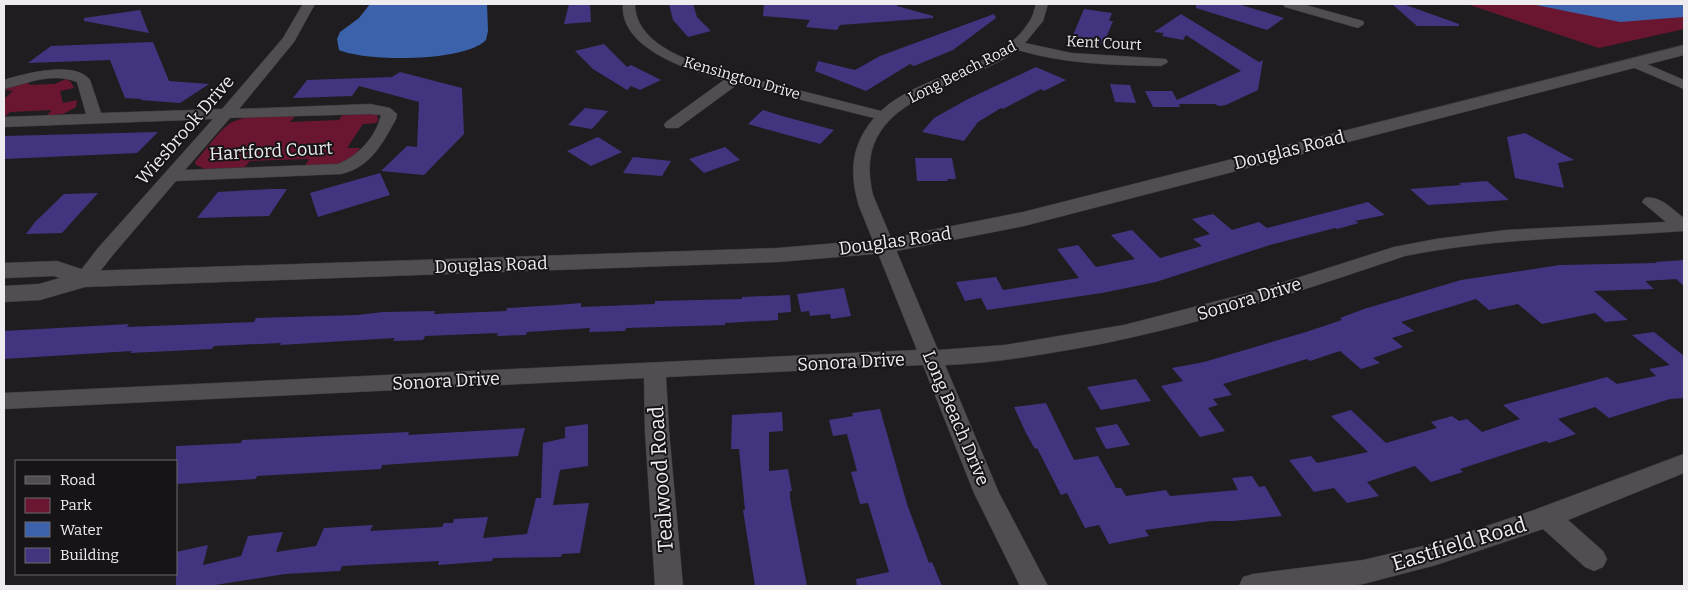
<svg xmlns="http://www.w3.org/2000/svg" width="1688" height="590" font-family="Bitter,serif">
	<rect width="100%" height="100%" fill="#1f1d20"/>
	<g fill="#6b1630">
		<polygon points="1467,4 1684,4 1684,29 1599,48"/>
		<polygon points="66,79 71,82 74,88 60,91 63,103 77,100 76,107 63,114 46,116 52,110 10,112 4,117 4,99 13,91 4,90 28,81 29,85 55,84"/>
		<path d="M 343,114 L 373,114 L 377,115 L 378,120 L 376,123 L 363,124 L 347,148 L 360,148 C 349,168 324,165 305,166 L 309,159 L 250,161 L 244,168 L 205,169 L 196,165 L 195,162 C 206,150 216,134 229,124 C 246,113 275,116 295,116 L 290,122 L 339,120 Z"/>
	</g>
	<g fill="#3b62aa">
		<path d="M 370,4 L 487,4 L 488,31 L 486,40 C 465,62 367,62 339,50 L 337,39 L 340,32 L 359,18 Z"/>
		<polygon points="1531,4 1684,4 1684,17 1620,22"/>
	</g>
	<g fill="#433480">
		<polygon points="569,4 590,4 591,22 564,24"/>
		<polygon points="669,4 693,4 697,17 711,31 688,37 673,20"/>
		<polygon points="764,4 898,4 897,6 933,16 933,18 840,25 837,30 806,27 810,20 763,16"/>
		<polygon points="1196,4 1238,4 1284,18 1267,30 1196,8"/>
		<polygon points="1392,4 1403,4 1459,24 1459,26 1417,26"/>
		<polygon points="1084,9 1112,13 1109,21 1113,21 1104,43 1071,40"/>
		<polygon points="140,10 149,33 84,21 84,18"/>
		<polygon points="994,14 996,18 953,50 914,66 910,64 866,91 815,71 818,61 855,70 880,56"/>
		<polygon points="1181,14 1259,62 1263,60 1258,90 1226,105 1219,106 1215,104 1179,104 1180,107 1153,107 1145,91 1172,91 1177,100 1241,71 1186,35 1183,40 1162,36 1164,33 1154,32"/>
		<polygon points="153,42 169,81 209,84 180,103 141,100 142,99 125,98 110,60 28,63 51,46"/>
		<polygon points="604,44 627,67 631,65 661,80 640,90 631,86 627,90 593,69 575,51"/>
		<polygon points="1036,67 1066,80 1044,91 1041,89 1003,109 1001,108 978,122 964,141 922,132 934,118 968,99"/>
		<polygon points="400,72 462,88 464,134 424,175 381,171 407,146 417,147 419,102 359,86 352,96 293,98 307,80 392,77"/>
		<polygon points="1110,84 1130,85 1136,103 1115,102"/>
		<polygon points="585,108 608,111 592,129 568,125"/>
		<polygon points="763,110 782,116 834,130 820,144 748,124"/>
		<polygon points="158,132 137,153 4,159 4,136"/>
		<polygon points="1525,133 1574,160 1558,163 1564,188 1515,178 1507,137"/>
		<polygon points="598,137 622,152 591,166 567,151"/>
		<polygon points="725,147 740,160 704,173 689,159"/>
		<polygon points="633,157 671,161 662,176 623,173"/>
		<polygon points="915,158 952,158 956,179 947,179 948,181 917,181"/>
		<polygon points="380,173 390,195 318,217 310,193"/>
		<polygon points="1487,181 1509,200 1428,205 1410,189 1461,185 1459,183"/>
		<polygon points="270,189 287,189 269,216 197,218 218,192"/>
		<polygon points="98,193 62,233 26,234 35,222 64,194"/>
		<polygon points="1368,202 1385,215 1355,221 1359,223 1337,229 1335,228 1270,245 1156,282 1102,293 987,310 981,298 965,301 956,282 996,277 1003,290 1079,278 1057,249 1078,245 1096,267 1135,259 1111,235 1132,230 1160,258 1202,246 1193,239 1210,234 1192,219 1213,214 1232,230 1259,222 1267,228"/>
		<polygon points="1684,260 1684,286 1676,279 1645,281 1654,289 1594,291 1628,320 1605,322 1595,313 1542,324 1518,304 1489,310 1476,299 1401,322 1414,331 1392,338 1403,347 1373,358 1380,363 1361,369 1340,351 1310,361 1307,359 1223,384 1232,395 1213,399 1218,405 1208,408 1225,431 1200,437 1161,386 1183,381 1172,368 1204,362 1306,332 1342,320 1340,318 1364,309 1461,280 1560,265 1657,263 1655,262"/>
		<polygon points="844,288 851,316 831,319 830,314 810,316 809,311 801,312 797,294"/>
		<polygon points="790,295 791,312 778,313 778,320 725,323 725,325 626,328 625,331 589,332 590,328 527,332 526,335 497,336 498,333 425,336 423,340 393,341 395,338 280,345 281,343 214,346 212,349 130,353 132,351 4,359 4,331 129,324 127,327 254,322 256,318 357,315 383,312 435,311 434,314 506,311 507,308 557,305 581,303 581,307 655,304 655,301 742,299 742,297"/>
		<polygon points="1654,332 1684,356 1684,398 1670,399 1609,418 1595,407 1558,419 1576,434 1549,443 1546,441 1460,469 1463,472 1431,482 1415,466 1367,482 1379,496 1347,503 1334,488 1314,492 1289,460 1311,456 1317,463 1368,452 1331,416 1351,410 1386,443 1437,428 1431,422 1452,416 1459,421 1467,419 1482,432 1520,419 1503,405 1607,377 1617,384 1656,376 1649,369 1670,365 1632,335"/>
		<polygon points="1136,379 1151,401 1101,410 1087,387"/>
		<polygon points="1046,403 1074,460 1098,456 1116,488 1121,488 1126,496 1166,490 1170,496 1238,490 1232,478 1252,476 1259,487 1265,486 1282,516 1234,521 1212,521 1145,530 1149,536 1109,544 1099,525 1085,528 1067,493 1061,495 1037,448 1035,449 1026,433 1014,407"/>
		<polygon points="880,409 907,504 929,563 932,562 942,586 857,586 856,579 889,572 868,503 860,504 851,472 857,471 847,434 833,436 829,420 853,416 852,413"/>
		<polygon points="782,412 783,431 769,432 769,471 788,469 792,491 790,491 790,498 807,586 755,586 743,510 745,510 739,449 731,449 732,415"/>
		<polygon points="588,424 588,466 560,470 553,505 589,503 580,553 562,554 561,557 493,558 492,561 438,565 439,561 342,566 340,571 285,574 209,586 176,586 176,552 208,545 203,565 241,556 248,536 283,532 276,552 316,546 324,528 373,525 370,531 442,527 444,523 453,523 454,519 488,517 483,538 527,534 536,498 541,498 543,443 565,438 565,427"/>
		<polygon points="1117,424 1130,445 1106,449 1095,428"/>
		<polygon points="525,428 518,456 382,465 381,469 257,476 256,479 176,484 176,446 241,443 242,440 409,432 408,435"/>
	</g>
	<g fill="none" stroke-linecap="round" stroke-linejoin="round">
		<defs>
			<g id="minor">
				<path d="M 303,4 L 315,4 L 294,42 L 239,109 L 370,104 L 390,108 L 397,114 L 396,119 C 382,144 371,167 341,174 L 176,181 L 112,256 L 91,283 L 84,285 L 77,283 L 74,279 L 98,248 L 213,119 L 4,127 L 4,117 L 86,114 L 77,82 C 52,72 28,83 4,89 L 4,80 C 23,74 75,60 90,80 L 101,113 L 222,109 L 283,38 ZM 370,114 L 381,115 C 376,137 358,156 338,164 L 185,170 L 230,118 Z"/>
				<path d="M 623,4 L 635,4 C 635,57 731,73 770,83 C 807,92 844,102 881,111 C 922,72 999,71 1029,22 C 1033,17 1034,10 1036,4 L 1048,4 L 1043,21 L 1025,43 L 1071,53 L 1166,59 L 1168,62 L 1161,66 C 1112,65 1065,64 1018,50 C 960,91 849,97 873,195 L 938,350 L 1005,345 L 1124,325 L 1256,291 L 1394,247 L 1436,239 L 1506,230 L 1666,222 L 1642,202 L 1645,198 C 1660,195 1673,210 1684,218 L 1684,231 C 1591,238 1498,237 1405,256 C 1289,295 1172,334 1050,353 C 1015,359 980,364 945,365 L 999,493 L 1048,586 L 1020,586 L 974,493 L 923,365 L 666,377 L 669,431 L 683,586 L 655,586 L 645,431 L 644,378 L 4,409 L 4,393 L 917,350 L 859,206 C 849,173 851,145 874,118 L 738,84 L 678,128 L 666,128 L 664,125 L 666,122 L 724,80 C 690,71 619,49 623,4 Z"/>
				<polygon points="1283,4 1302,4 1363,21 1364,24 1358,28 1285,7"/>
				<polygon points="1635,59 1684,80 1684,89 1630,66 1628,63"/>
				<polygon points="1684,454 1684,473 1568,520 1603,551 1607,559 1603,567 1594,571 1585,567 1543,529 1436,565 1363,584 1351,586 1239,586 1243,577 1253,574 1363,560 1436,543 1534,510"/>
			</g>
			<polygon id="tertiary" points="1684,45 1684,55 1024,226 886,253 778,262 85,287 40,300 4,302 4,286 39,284 60,278 54,276 4,278 4,263 57,261 87,271 778,248 886,239 1023,212"/>
		</defs>
		<use href="#minor" stroke="#3b393c" stroke-width="1"/>
		<use href="#tertiary" stroke="#3b393c" stroke-width="1"/>
		<use href="#minor" fill="#514e52" fill-rule="evenodd"/>
		<use href="#tertiary" fill="#514e52" fill-rule="evenodd"/>
	</g>
	<g text-anchor="middle" dominant-baseline="central" stroke-width="4" stroke-linejoin="round" paint-order="stroke">
		<g font-size="15" fill="#eeecef" stroke="#161417">
			<text transform="translate(1104 43) rotate(3)">Kent Court</text>
			<text transform="translate(962 72) rotate(-27)">Long Beach Road</text>
			<text transform="translate(742 78) rotate(16)">Kensington Drive</text>
		</g>
		<g font-size="18" fill="#eeecef" stroke="#161417">
			<text transform="translate(185 130) rotate(-49)">Wiesbrook Drive</text>
			<text transform="translate(1289 150) rotate(-14)">Douglas Road</text>
			<text transform="translate(271 151) rotate(-3)">Hartford Court</text>
			<text transform="translate(895 241) rotate(-8)">Douglas Road</text>
			<text transform="translate(491 265) rotate(-2)">Douglas Road</text>
			<text transform="translate(1249 299) rotate(-17)">Sonora Drive</text>
			<text transform="translate(851 362) rotate(-3)">Sonora Drive</text>
			<text transform="translate(446 381) rotate(-3)">Sonora Drive</text>
			<text transform="translate(956 418) rotate(67)">Long Beach Drive</text>
		</g>
		<g font-size="21" fill="#eeecef" stroke="#161417">
			<text transform="translate(661 479) rotate(-94)">Tealwood Road</text>
			<text transform="translate(1459 544) rotate(-17)">Eastfield Road</text>
		</g>
	</g>
	<rect width="1688" height="590" fill="none" stroke="#eeecef" stroke-width="10"/>
	<rect x="15" y="460" width="162" height="115" fill="#161417" stroke="#6c6a6d"/>
	<rect x="25" y="476" width="25" height="8" fill="#514e52" stroke="#6c6a6d"/>
	<text x="60" y="485" font-size="15" fill="#eeecef">Road</text>
	<rect x="25" y="498" width="25" height="15" fill="#6b1630" stroke="#6c6a6d"/>
	<text x="60" y="510" font-size="15" fill="#eeecef">Park</text>
	<rect x="25" y="522" width="25" height="15" fill="#3b62aa" stroke="#6c6a6d"/>
	<text x="60" y="535" font-size="15" fill="#eeecef">Water</text>
	<rect x="25" y="548" width="25" height="15" fill="#433480" stroke="#6c6a6d"/>
	<text x="60" y="560" font-size="15" fill="#eeecef">Building</text>
</svg>
